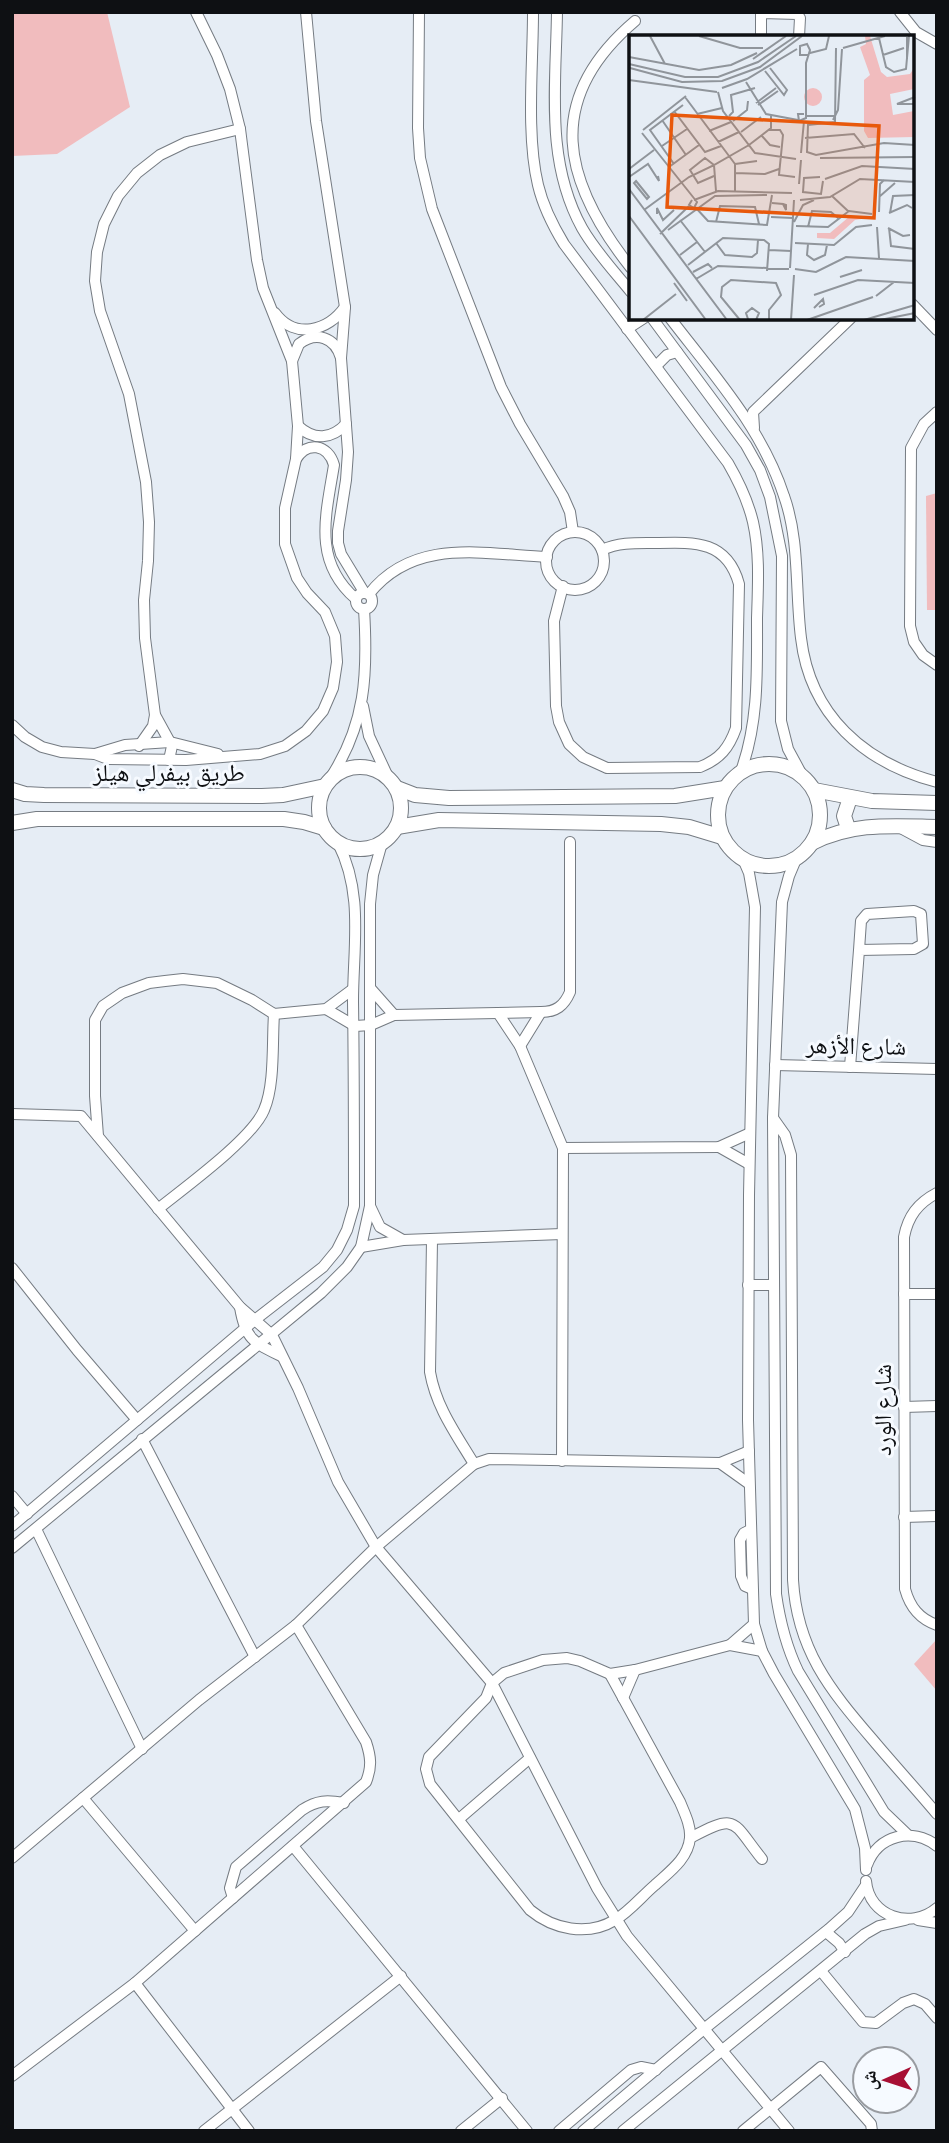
<svg xmlns="http://www.w3.org/2000/svg" width="949" height="2143" font-family="Signika,'Noto Naskh Arabic',sans-serif">
	<rect width="100%" height="100%" fill="#e6edf5"/>
	<g fill="#f1bcbe">
		<polygon points="12,12 107,12 130,107 57,154 12,156"/>
		<polygon points="937,493 937,610 927,610 926,496"/>
		<polygon points="937,1639 937,1691 914,1664"/>
	</g>
	<g fill="none" stroke-linecap="round" stroke-linejoin="round">
		<defs>
			<g id="minor">
				<polyline points="306,12 316,121 345,307 341,358 348,452 346,480 338,531 338,543 341,554 364,592"/>
				<polyline points="419,12 418,128 420,158 432,209 501,387 520,424 563,496 570,512 573,532"/>
				<path d="M 533,12 C 533,65 526,135 538,185 C 543,206 553,226 564,244 L 728,463 C 739,482 748,501 753,522 C 760,553 758,586 757,618 C 757,671 759,721 741,771"/>
				<path d="M 557,12 C 556,86 545,161 582,228 C 595,251 614,271 631,292"/>
				<polyline points="900,12 916,32 937,44"/>
				<polyline points="761,37 761,13 797,14 800,18 799,37"/>
				<path d="M 631,268 C 563,182 542,100 635,21"/>
				<polyline points="912,304 937,330"/>
				<path d="M 275,313 C 295,340 328,331 345,307"/>
				<polyline points="652,318 746,445 760,470 770,497 782,556 781,721 788,749 802,775"/>
				<path d="M 670,318 C 713,374 762,428 784,496 C 800,541 795,590 801,638 C 810,715 864,763 937,782"/>
				<polyline points="627,329 644,318"/>
				<path d="M 292,361 L 299,344 C 316,331 335,337 341,358"/>
				<polyline points="656,366 667,355 677,352"/>
				<polyline points="937,412 924,424 911,448 910,626 914,642 923,655 937,665"/>
				<path d="M 298,426 C 314,441 332,439 346,424"/>
				<polyline points="754,428 753,412 851,318"/>
				<path d="M 296,459 C 307,441 328,444 334,465 C 326,515 312,561 356,599"/>
				<circle cx="575" cy="561" r="29"/>
				<path d="M 563,586 L 554,621 L 556,706 L 559,722 L 569,744 L 583,757 L 607,768 L 700,767 C 720,759 729,748 736,728 L 739,584 C 727,540 694,542 656,543 C 637,543 619,542 602,550"/>
				<circle cx="364" cy="601" r="8"/>
				<path d="M 369,594 C 414,537 483,554 547,557"/>
				<polyline points="363,706 369,736 389,779"/>
				<polyline points="12,725 25,737 42,747 61,752 95,754 108,759 186,760 260,754 285,746 306,731 323,711 333,688 337,662 335,636 325,612 307,593 297,578 285,544 285,508 296,459 298,426 292,361 263,288 257,260 240,129 230,89 217,55 196,12"/>
				<polyline points="139,746 153,726 155,715"/>
				<polyline points="95,754 125,745 170,742 218,754"/>
				<polyline points="169,760 172,746 155,715 145,638 144,600 148,561 149,522 146,482 129,394 100,311 95,281 97,252 104,224 118,196 137,173 160,155 187,142 240,129"/>
				<path d="M 329,780 C 366,725 368,674 364,609"/>
				<polyline points="897,826 923,840 937,842"/>
				<path d="M 797,857 L 789,876 L 782,902 L 773,1118 L 776,1594 C 780,1622 786,1646 798,1671 L 884,1812 L 908,1835"/>
				<polyline points="743,859 749,873 755,907 749,1195 748,1420 754,1624 762,1651 774,1674 855,1809 865,1848 866,1870"/>
				<polyline points="371,989 394,1015"/>
				<path d="M 326,1009 L 355,1026 L 371,1025 L 394,1015 L 541,1012 C 556,1012 564,1006 570,992 L 570,842"/>
				<polyline points="498,1013 520,1046 563,1148 562,1461"/>
				<polyline points="520,1046 541,1012"/>
				<polyline points="775,1065 937,1069"/>
				<polyline points="850,1067 859,950 914,949 923,944 921,914 914,911 867,914 861,921 859,950"/>
				<path d="M 12,1114 L 81,1116 L 240,1307 L 272,1335 L 298,1388 L 338,1482 L 376,1547 L 492,1683 L 486,1698 L 429,1757 L 426,1769 L 430,1784 L 530,1910 C 553,1929 587,1937 615,1920 C 629,1912 642,1896 655,1885 C 669,1872 688,1859 690,1838 C 691,1826 685,1814 680,1802 L 610,1674"/>
				<path d="M 773,1118 L 785,1135 L 791,1155 L 793,1580 C 797,1649 829,1689 873,1740 C 894,1765 916,1789 937,1814"/>
				<polyline points="98,1136 95,1096 95,1020 103,1006 122,993 149,983 165,981 183,979 217,983 252,1000 274,1014 326,1009 353,989"/>
				<polyline points="719,1147 749,1164"/>
				<polyline points="563,1148 719,1147 750,1133"/>
				<path d="M 937,1193 C 918,1203 908,1216 904,1237 L 905,1589 C 910,1607 919,1619 937,1625"/>
				<polyline points="370,1206 380,1227 403,1240"/>
				<path d="M 158,1209 C 184,1188 252,1139 264,1110 C 275,1085 272,1043 274,1014"/>
				<path d="M 432,1240 L 430,1372 C 436,1407 456,1434 474,1464"/>
				<polyline points="361,1247 403,1240 562,1234"/>
				<polyline points="12,1268 77,1350 137,1420"/>
				<polyline points="748,1285 774,1285"/>
				<polyline points="904,1294 937,1294"/>
				<path d="M 240,1307 C 245,1339 254,1343 281,1356"/>
				<polyline points="904,1407 937,1406"/>
				<polyline points="142,1439 255,1657"/>
				<polyline points="720,1463 748,1483"/>
				<polyline points="12,1496 27,1514"/>
				<polyline points="904,1517 937,1516"/>
				<path d="M 12,1526 L 256,1319 L 323,1267 L 337,1250 L 347,1230 L 354,1206 C 354,1138 354,1070 353,1002 C 353,946 364,894 338,843"/>
				<polyline points="36,1529 142,1749"/>
				<polyline points="750,1530 744,1533 740,1540 741,1576 745,1586 752,1589"/>
				<polyline points="12,1548 321,1293 347,1267 361,1247 370,1206 370,904 373,875 382,843"/>
				<polyline points="730,1645 754,1624"/>
				<polyline points="762,1651 730,1645 635,1670 610,1674 580,1661 567,1658 543,1660 504,1673 492,1683 597,1888 627,1936 789,2131"/>
				<polyline points="623,1698 635,1670"/>
				<polyline points="83,1798 195,1931"/>
				<polyline points="459,1819 530,1758"/>
				<path d="M 690,1838 C 738,1813 731,1820 762,1859"/>
				<polyline points="293,1846 527,2131"/>
				<polyline points="12,1858 199,1700 296,1625 376,1547 474,1464 489,1459 720,1463 749,1451"/>
				<path d="M 867,1865 C 878,1835 912,1827 937,1846"/>
				<path d="M 866,1881 C 869,1917 911,1930 937,1908"/>
				<path d="M 233,1898 L 230,1888 L 236,1867 L 302,1810 C 317,1800 327,1800 344,1803"/>
				<polyline points="918,1920 937,1923"/>
				<polyline points="826,1932 839,1943 845,1952"/>
				<polyline points="821,1971 863,2022 876,2023 903,2003 914,1999 925,2004 937,2018"/>
				<polyline points="135,1983 249,2131"/>
				<path d="M 12,2076 L 135,1983 L 366,1782 C 372,1767 371,1757 366,1742 L 296,1625"/>
				<polyline points="204,2131 401,1976"/>
				<polyline points="461,2131 502,2098"/>
				<polyline points="559,2131 631,2070 641,2067 656,2070"/>
				<polyline points="583,2131 704,2029 829,1929 848,1912 866,1885"/>
				<polyline points="623,2131 865,1934 879,1926 905,1920"/>
				<polyline points="743,2131 821,2067 871,2124 872,2131"/>
			</g>
			<g id="tertiary">
				<circle cx="769" cy="815" r="51"/>
				<circle cx="360" cy="808" r="41"/>
				<polyline points="397,788 415,795 449,798 675,796 725,788"/>
				<polyline points="12,790 25,794 44,795 262,796 283,795 325,786"/>
				<polyline points="814,790 872,801 937,803"/>
				<polyline points="12,823 37,819 284,819 304,822 324,828"/>
				<polyline points="397,827 439,820 661,824 689,827 722,837"/>
				<polyline points="848,828 844,816 850,798"/>
				<path d="M 812,843 C 853,822 892,826 937,827"/>
			</g>
		</defs>
		<use href="#minor" stroke="#757b82" stroke-width="12"/>
		<use href="#tertiary" stroke="#757b82" stroke-width="16"/>
		<use href="#minor" stroke="#fff" stroke-width="10"/>
		<use href="#tertiary" stroke="#fff" stroke-width="14"/>
	</g>
	<g text-anchor="middle" dominant-baseline="central" stroke-width="6" stroke-linejoin="round" paint-order="stroke">
		<g font-size="24" fill="#0e1013" stroke="#f6faff">
			<text x="169" y="773">طريق بيفرلي هيلز</text>
			<text transform="translate(856 1046) rotate(1)">شارع الأزهر</text>
			<text transform="translate(883 1410) rotate(-90)">شارع الورد</text>
		</g>
	</g>
	<g transform="translate(629 35)">
		<rect width="285" height="285" fill="#e6edf5"/>
		<path d="M 236,1 L 241,1 L 252,37 L 258,42 L 281,39 L 285,33 L 285,54 L 261,59 L 264,80 L 285,76 L 285,102 L 239,103 L 235,96 L 235,45 L 241,40 L 231,12 L 237,9 ZM175 62a9 9 0 1 1 18 0a9 9 0 1 1-18 0ZM 221,181 L 239,183 L 226,185 L 205,204 L 188,203 L 188,198 L 201,198 Z" fill="#f1bcbe"/>
		<path fill="none" stroke="#90959b" stroke-width="2" d="M 21,1 L 36,29M 70,1 L 111,13 L 134,13M 250,3 L 257,32 L 265,37 L 277,34 L 280,1M 207,13 L 206,87 L 179,90 L 178,117 L 187,120 L 255,108 L 286,110M 214,13 L 256,1M 181,18 L 197,14 L 200,1M 254,20 L 275,13M 0,22 L 70,35 L 102,30 L 128,18M 124,24 L 157,1M 278,24 L 278,2M 0,29 L 56,42 L 89,42 L 129,27 L 167,1M 1,33 L 53,47 L 93,46 L 131,32 L 173,1M 136,36 L 155,60 L 158,55 L 141,33M 0,45 L 88,57M 117,47 L 137,79 L 169,85M 93,53 L 118,44 L 168,14M 89,57 L 94,76 L 126,118 L 167,124M 56,62 L 106,129 L 106,156M 286,62 L 268,69 L 286,69M 127,68 L 147,53M 129,70 L 149,56M 45,76 L 76,117 L 92,111M 68,79 L 93,73M 175,79 L 169,79 L 170,86 L 177,83 L 177,28 L 181,15 L 178,9 L 171,11 L 171,20 L 179,20M 100,81 L 104,77 L 102,60 L 126,53M 177,81 L 206,81M 33,85 L 57,120M 204,85 L 209,75 L 213,14M 104,86 L 118,75 L 119,66M 14,95 L 57,61M 140,95 L 151,95 L 154,100 L 150,140 L 166,142M 80,96 L 102,87M 112,97 L 132,82M 13,98 L 68,167 L 65,173 L 60,170 L 63,165M 132,100 L 141,110 L 151,112M 176,103 L 225,99 L 236,113M 89,107 L 110,97M 33,111 L 58,94M 172,118 L 175,86M 191,123 L 286,122M 45,129 L 21,95 L 54,70M 106,129 L 128,126M 40,132 L 70,110M 0,134 L 25,115M 106,138 L 136,139 L 150,134M 85,141 L 69,148 L 61,135 L 76,123 L 85,130 L 120,110 L 142,93 L 142,81M 0,142 L 19,129 L 30,146 L 29,141M 191,142 L 175,143 L 174,157 L 192,159 L 194,146M 196,144 L 233,131 L 286,134M 7,146 L 20,162 L 18,164 L 5,148 ZM 170,149 L 172,125M 0,154 L 98,285M 203,161 L 219,176M 250,162 L 266,148M 65,165 L 89,156 L 163,158M 171,165 L 201,162 L 231,144 L 286,147M 143,168 L 154,169 L 157,175 L 157,170 L 154,169M 67,173 L 79,186 L 138,190 L 143,160M 15,175 L 60,142 L 85,130 L 87,156M 250,177 L 251,149 L 255,145M 260,178 L 278,170 L 283,173M 261,178 L 264,161 L 286,160M 28,179 L 28,173 L 34,185 L 45,175M 0,181 L 77,285M 142,182 L 164,183M 51,185 L 76,217M 87,187 L 91,171 L 126,172 L 130,189M 165,187 L 174,170 L 185,165M 167,191 L 199,192 L 220,176 L 243,179M 179,192 L 183,176 L 202,177 L 209,183M 248,192 L 250,223M 259,193 L 274,201 L 281,200M 260,193 L 262,211 L 286,214M 39,195 L 86,161 L 138,160M 31,199 L 60,171M 87,208 L 96,220 L 123,222 L 128,218 L 129,205M 166,208 L 205,210 L 227,192 L 243,190M 179,209 L 178,220 L 185,225 L 196,220 L 198,210M 140,215 L 162,216M 51,220 L 68,207M 59,230 L 94,203 L 135,205 L 140,209 L 138,236M 161,233 L 165,165M 166,234 L 187,237 L 217,222 L 286,226M 64,237 L 79,229 L 83,233M 211,242 L 233,235M 67,244 L 89,231 L 160,234M 45,248 L 58,266M 185,260 L 229,245 L 286,248M 247,261 L 265,247M 185,273 L 194,264 L 195,269 L 190,272M 119,284 L 117,278 L 123,273 L 130,278 L 127,285M 14,285 L 47,259M 111,285 L 92,262 L 93,252 L 102,245 L 147,248 L 152,260 L 140,275 L 140,285M 162,285 L 165,240M 178,285 L 244,262M 235,285 L 286,270M 251,285 L 286,278"/>
		<path fill="#e8590c" fill-opacity="0.15" stroke="#e8590c" stroke-width="3.5" d="M 43,80 L 250,91 L 245,183 L 38,172 Z"/>
		<rect width="285" height="285" fill="none" stroke="#0e1013" stroke-width="3.5"/>
	</g>
	<rect width="949" height="2143" fill="none" stroke="#0e1013" stroke-width="28"/>
	<g transform="translate(886 2080) rotate(267)"><circle r="33" fill="#f6faff" stroke="#999ca1" stroke-width="2"/>
	<path d="M0-5L12 26L0 18L-12 26Z" fill="#a70f34"/>
	<text y="-10" font-size="19" font-weight="bold" text-anchor="middle" fill="#0e1013">ش</text>
	</g>
</svg>
